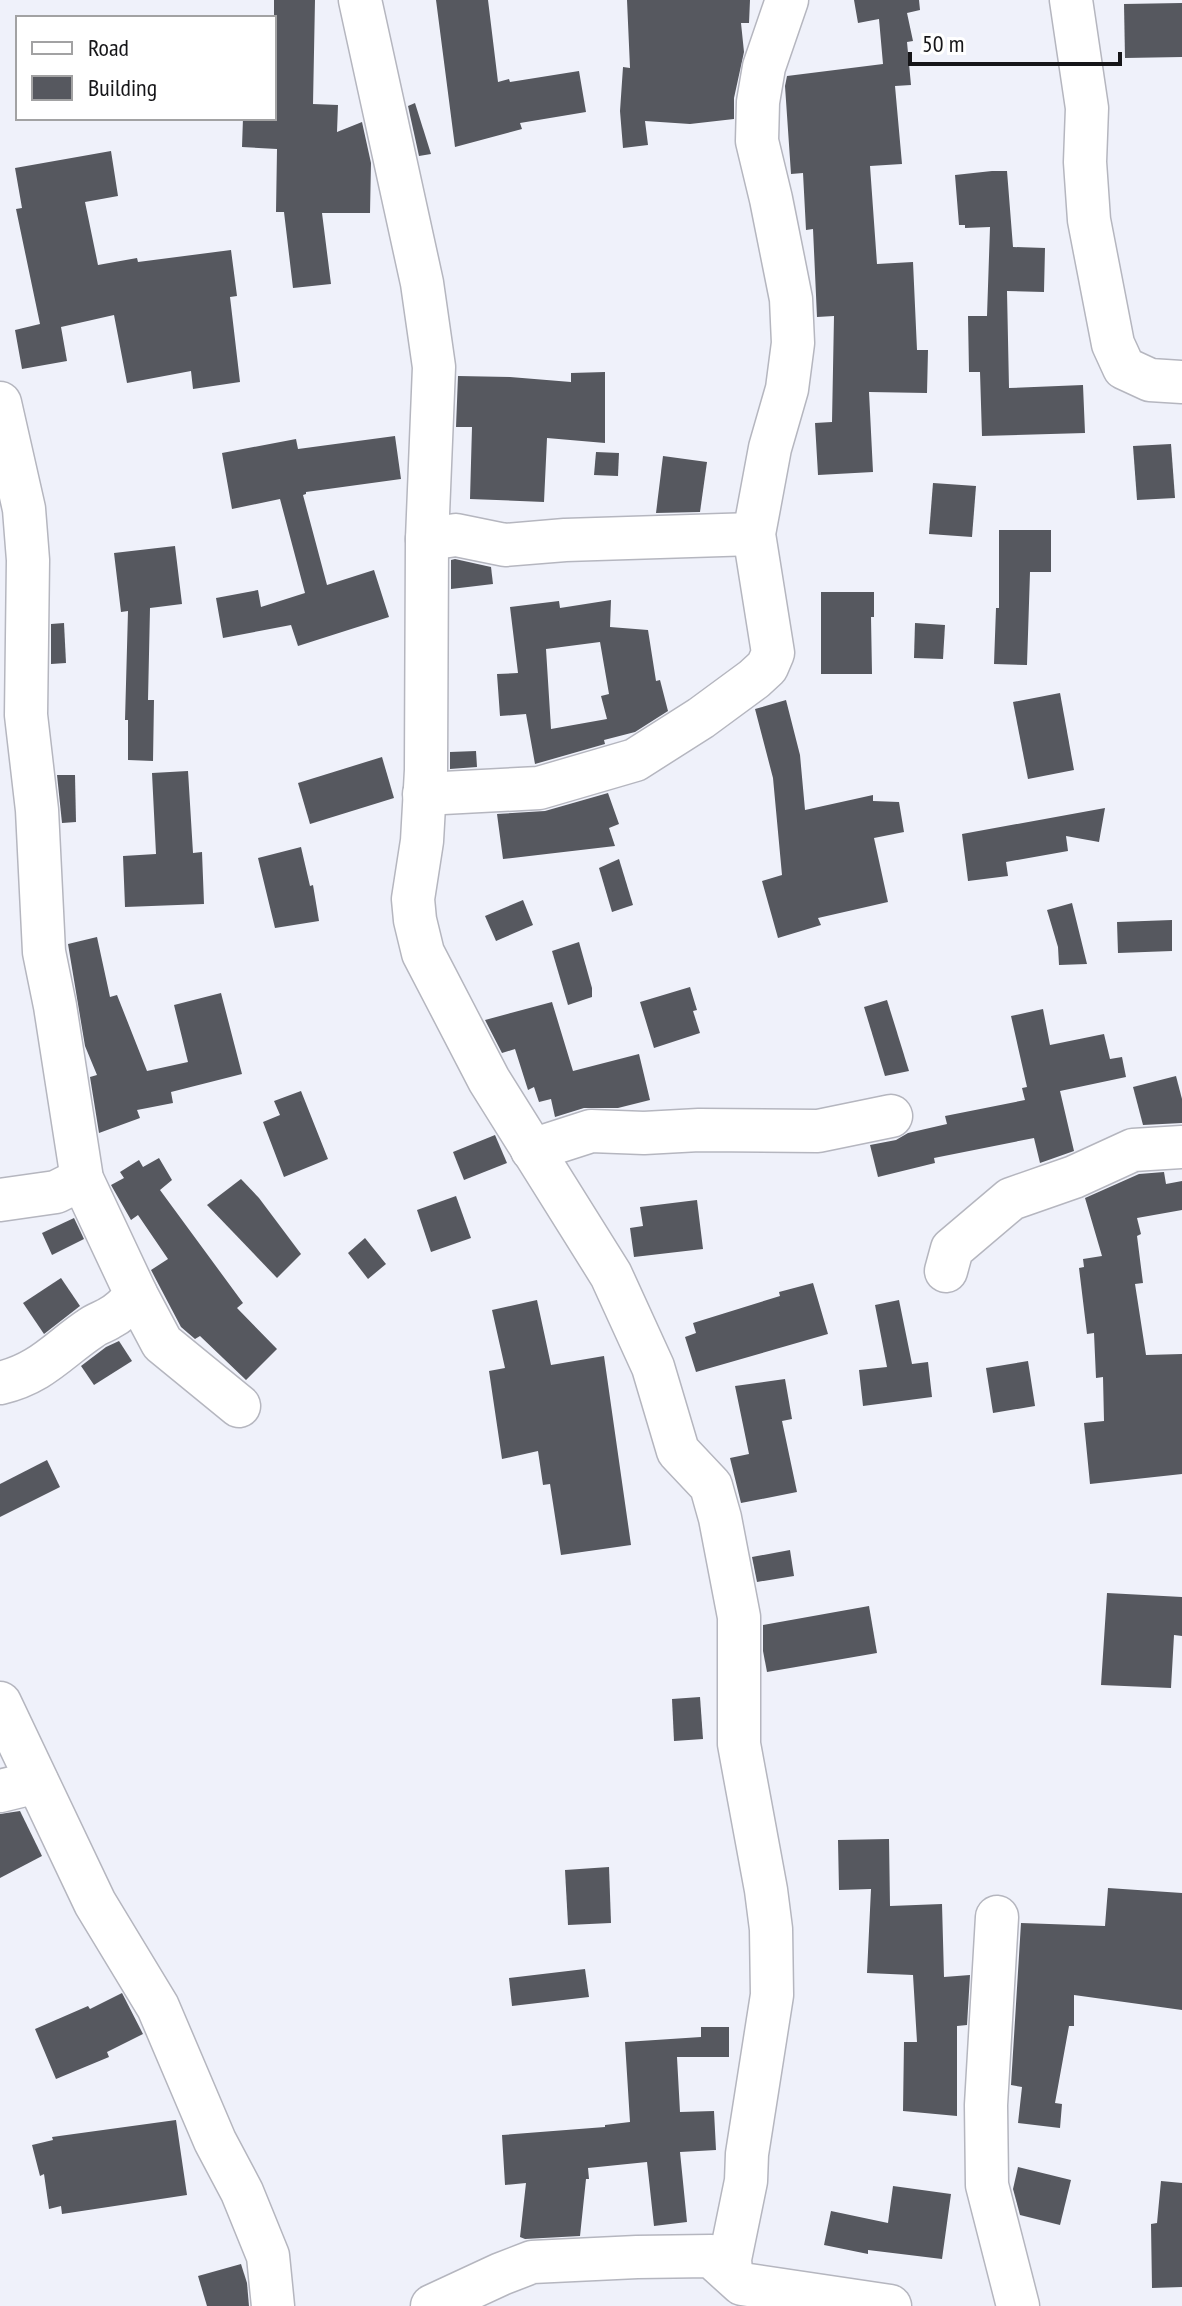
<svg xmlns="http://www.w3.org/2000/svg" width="1182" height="2306" font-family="'PT Sans Narrow',sans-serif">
	<rect width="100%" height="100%" fill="#eff1fa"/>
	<g fill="#56585f" fill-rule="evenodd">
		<polygon points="274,0 315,0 313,104 338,105 337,132 362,122 371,163 370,213 322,213 331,284 293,288 284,212 276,212 277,149 242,147 243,118 274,118"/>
		<polygon points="436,0 488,0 498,82 509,79 510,82 579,71 586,112 520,123 522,129 455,147"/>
		<polygon points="627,0 750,0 749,23 741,23 744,52 734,98 734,119 690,124 645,121 648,145 623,148 620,111 623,67 630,68"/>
		<polygon points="854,0 919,0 920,10 907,13 913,41 907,42 911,85 895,86 902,164 870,166 877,264 913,262 917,350 928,350 927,393 869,392 873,472 818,475 815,423 832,422 834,316 817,317 813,229 806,230 803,173 791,174 785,86 787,76 883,64 879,19 858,23"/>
		<polygon points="1182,3 1182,57 1125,58 1124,4"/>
		<polygon points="415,103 431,154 419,156 408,106"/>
		<polygon points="111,151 118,196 85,202 98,265 137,258 138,262 231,250 237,296 230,297 240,382 193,389 191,371 127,383 114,315 61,327 67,361 22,369 15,330 40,324 16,209 22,208 15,168"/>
		<polygon points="992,171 1007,171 1013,247 1045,248 1044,292 1007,291 1009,388 1083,385 1085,433 982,436 980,372 969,372 968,316 987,316 990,227 965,228 965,225 959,225 955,175"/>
		<polygon points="605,372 605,443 547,438 544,502 470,499 472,427 456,427 458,376 510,377 571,382 571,373"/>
		<polygon points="395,436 401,479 306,492 306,494 303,495 327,585 374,570 389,617 298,646 291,625 223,638 216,598 258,590 261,607 305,593 280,499 232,509 222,453 296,439 298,449"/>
		<polygon points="1171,444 1175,498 1137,500 1133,446"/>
		<polygon points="596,452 619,453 618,476 594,475"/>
		<polygon points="663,456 707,462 700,512 656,513"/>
		<polygon points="933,483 976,486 972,537 929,534"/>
		<polygon points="999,530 1051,530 1051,572 1030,572 1027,665 994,664 996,608 999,608"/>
		<polygon points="175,546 182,604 150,608 148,700 154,700 153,761 128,760 128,720 125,720 128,611 121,612 114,553"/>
		<polygon points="455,559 491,567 493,584 451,589 451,560"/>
		<polygon points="821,592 874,592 874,617 871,617 872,674 821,674"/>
		<path d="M 611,600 L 610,627 L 648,630 L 656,681 L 660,680 L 668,711 L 635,732 L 604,740 L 605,744 L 535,764 L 526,714 L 500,716 L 497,674 L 518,673 L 510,607 L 559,601 L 560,608 ZM 600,642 L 609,694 L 601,696 L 607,719 L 551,729 L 546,649 Z"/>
		<polygon points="64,623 66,663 51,664 51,624"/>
		<polygon points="915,623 945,625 943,659 914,658"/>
		<polygon points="1060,693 1074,770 1028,779 1013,702"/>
		<polygon points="786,700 800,755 805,810 873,795 873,801 899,802 904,832 874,838 888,902 818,918 821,925 778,938 762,881 782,875 773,778 755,709"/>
		<polygon points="476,751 477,767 450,769 450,752"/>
		<polygon points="382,757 394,798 310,824 298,783"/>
		<polygon points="188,771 193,853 202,852 204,904 125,907 123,856 156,854 152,773"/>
		<polygon points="57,775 75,775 76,822 62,823"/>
		<polygon points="608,793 619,824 609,828 615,846 503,859 497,814 545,811"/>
		<polygon points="1105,808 1099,842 1066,836 1068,851 1006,862 1008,876 968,881 962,834"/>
		<polygon points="301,847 310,886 313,885 319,921 275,928 258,858"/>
		<polygon points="619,859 633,905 612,912 599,868"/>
		<polygon points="523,900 533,925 496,941 485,916"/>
		<polygon points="1072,903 1087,964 1059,965 1058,947 1047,910"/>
		<polygon points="1172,920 1172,951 1118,953 1117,922"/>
		<polygon points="97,937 110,997 117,995 147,1071 188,1062 174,1005 221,993 242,1074 171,1092 173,1103 137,1110 140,1118 99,1133 90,1077 97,1075 85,1046 68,944"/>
		<polygon points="579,942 592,988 592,997 568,1005 552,951"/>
		<polygon points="690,987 697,1010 693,1011 700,1033 654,1048 640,1002"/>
		<polygon points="887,1000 909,1071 885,1076 864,1007"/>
		<polygon points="552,1002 573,1071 639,1054 650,1100 618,1108 584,1108 555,1117 551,1099 539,1102 534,1087 528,1090 515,1049 502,1053 485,1020"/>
		<polygon points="1043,1009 1050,1045 1104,1034 1110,1059 1122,1057 1126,1077 1060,1091 1074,1151 1040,1163 1034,1138 934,1158 935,1163 878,1177 870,1145 896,1140 908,1133 947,1124 945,1116 1025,1100 1022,1088 1027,1087 1011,1016"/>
		<polygon points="1176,1076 1182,1099 1182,1123 1143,1125 1133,1087"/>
		<polygon points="301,1091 328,1159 284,1177 263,1122 280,1115 274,1101"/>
		<polygon points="495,1135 507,1163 464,1180 453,1152"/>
		<polygon points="159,1158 172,1180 160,1190 243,1303 237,1308 277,1349 246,1380 200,1336 195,1339 181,1327 151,1270 168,1259 138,1215 131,1220 111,1185 124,1178 120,1172 139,1160 143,1167"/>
		<polygon points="1164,1172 1166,1184 1182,1181 1182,1210 1137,1218 1141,1234 1137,1236 1143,1283 1135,1284 1146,1355 1182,1354 1182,1474 1090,1484 1084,1423 1104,1421 1103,1377 1096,1378 1094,1333 1087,1334 1079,1268 1084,1267 1083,1259 1102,1256 1085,1198 1139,1174"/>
		<polygon points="241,1179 259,1198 301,1254 277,1278 207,1205"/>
		<polygon points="456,1196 471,1238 431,1252 417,1210"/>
		<polygon points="697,1200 703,1249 634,1257 630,1228 643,1226 640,1207"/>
		<polygon points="74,1218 84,1239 52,1255 42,1233"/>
		<polygon points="365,1238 386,1264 368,1279 348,1253"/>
		<polygon points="61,1278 80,1306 44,1334 23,1303"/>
		<polygon points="813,1283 828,1334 696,1372 685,1337 696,1333 693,1323 780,1296 779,1292"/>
		<polygon points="537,1300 551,1365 604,1356 631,1545 561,1555 550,1484 543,1485 538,1451 502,1459 489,1371 505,1368 492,1310"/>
		<polygon points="899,1300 912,1364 928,1362 932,1397 863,1406 859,1370 887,1367 875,1305"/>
		<polygon points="119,1341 132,1361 94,1385 81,1366 106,1347"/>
		<polygon points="1028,1361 1035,1406 993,1413 986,1368"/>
		<polygon points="785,1379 792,1419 782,1421 797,1492 741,1503 730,1458 749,1454 735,1386"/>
		<polygon points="47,1460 60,1487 0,1517 0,1484"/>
		<polygon points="790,1550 794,1576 757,1582 752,1557"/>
		<polygon points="1107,1593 1182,1597 1182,1636 1174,1635 1171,1688 1101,1685"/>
		<polygon points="869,1606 877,1653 767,1672 763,1651 763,1625"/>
		<polygon points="700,1697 703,1739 674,1741 672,1699"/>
		<polygon points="20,1811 42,1856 0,1878 0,1814"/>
		<polygon points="889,1839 890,1906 942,1904 944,1977 970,1975 967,2025 957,2026 957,2116 903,2111 904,2042 917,2042 913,1975 867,1973 871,1889 839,1890 838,1840"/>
		<polygon points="609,1867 611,1923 568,1925 565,1870"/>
		<polygon points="1108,1888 1182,1893 1182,2010 1074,1995 1074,2026 1069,2026 1055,2103 1062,2104 1060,2128 1018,2123 1022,2087 1011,2085 1021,1923 1105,1926"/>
		<polygon points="585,1969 589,1997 512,2006 509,1978"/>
		<polygon points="122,1993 143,2034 107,2052 109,2057 56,2079 35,2029 88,2006 90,2009"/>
		<polygon points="701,2027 729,2027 729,2057 677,2057 680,2112 714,2111 716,2150 680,2152 687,2222 654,2226 647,2162 588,2168 589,2179 586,2179 580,2236 525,2239 520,2237 526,2183 505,2185 502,2135 605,2127 605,2125 630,2122 625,2042 701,2037"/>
		<polygon points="176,2120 187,2195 62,2214 61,2206 49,2209 44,2174 40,2176 32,2145 53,2140 52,2137"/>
		<polygon points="1018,2167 1071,2180 1060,2225 1020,2215 1013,2189"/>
		<polygon points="1161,2181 1182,2183 1182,2287 1152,2288 1151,2224 1157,2223"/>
		<polygon points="893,2186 951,2194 942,2259 868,2250 868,2254 824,2245 831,2211 888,2223"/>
		<polygon points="241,2264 247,2283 249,2306 207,2306 198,2276"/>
	</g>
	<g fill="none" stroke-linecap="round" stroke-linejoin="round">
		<defs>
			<g id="minor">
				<polyline points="360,0 422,283 434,367 427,539 426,770 422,841 413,899 415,920 423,953 489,1080 611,1275 653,1367 678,1451 711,1486 720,1518 739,1617 739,1744 766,1890 771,1929 772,1995 747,2154 746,2181 730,2259 731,2272"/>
				<polyline points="1071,0 1087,108 1085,162 1089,220 1113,344 1124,368 1150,380 1182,382"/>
				<path d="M 0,403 L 24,509 L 28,560 L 26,715 L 37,810 L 44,952 L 55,1006 L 82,1179 L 136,1294 C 128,1305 120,1313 108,1319 C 103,1322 96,1324 91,1328 C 58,1350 42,1373 0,1383"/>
				<polyline points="427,539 456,535 505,545 565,540 754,534"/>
				<polyline points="424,794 539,788 635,760 701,718 754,679 767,667 773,653 754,534 770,448 787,389 793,343 791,299 771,199 757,141 758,102 764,67 787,0"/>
				<polyline points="532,1150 591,1131 644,1133 699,1130 818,1131 891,1116"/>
				<polyline points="0,1200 56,1192 82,1179"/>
				<polyline points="946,1271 952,1249 1011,1199 1074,1177 1133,1150 1182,1147"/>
				<polyline points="136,1294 162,1343 239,1406"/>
				<polyline points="0,1703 95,1903 158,2007 215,2141 242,2192 268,2256 273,2306"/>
				<polyline points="0,1791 37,1782"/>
				<polyline points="997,1917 986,2105 987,2185 1018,2306"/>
				<polyline points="432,2306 501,2274 532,2262 637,2257 711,2256 742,2284 890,2306"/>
			</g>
		</defs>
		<use href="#minor" stroke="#b5b6bf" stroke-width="45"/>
		<use href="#minor" stroke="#fff" stroke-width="42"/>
	</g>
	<rect x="16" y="16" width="260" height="104" fill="#ffffff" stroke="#a2a2a3" stroke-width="2"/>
	<rect x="32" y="42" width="40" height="12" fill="#ffffff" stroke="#a2a2a3" stroke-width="2"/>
	<text x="88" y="56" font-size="24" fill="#161619">Road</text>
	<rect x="32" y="76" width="40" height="24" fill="#56585f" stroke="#a2a2a3" stroke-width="2"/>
	<text x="88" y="96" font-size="24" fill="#161619">Building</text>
	<path d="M910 52v12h210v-12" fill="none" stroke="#161619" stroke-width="4"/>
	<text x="922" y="52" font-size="24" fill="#161619" stroke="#ffffff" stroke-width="6" paint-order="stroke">50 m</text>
</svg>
